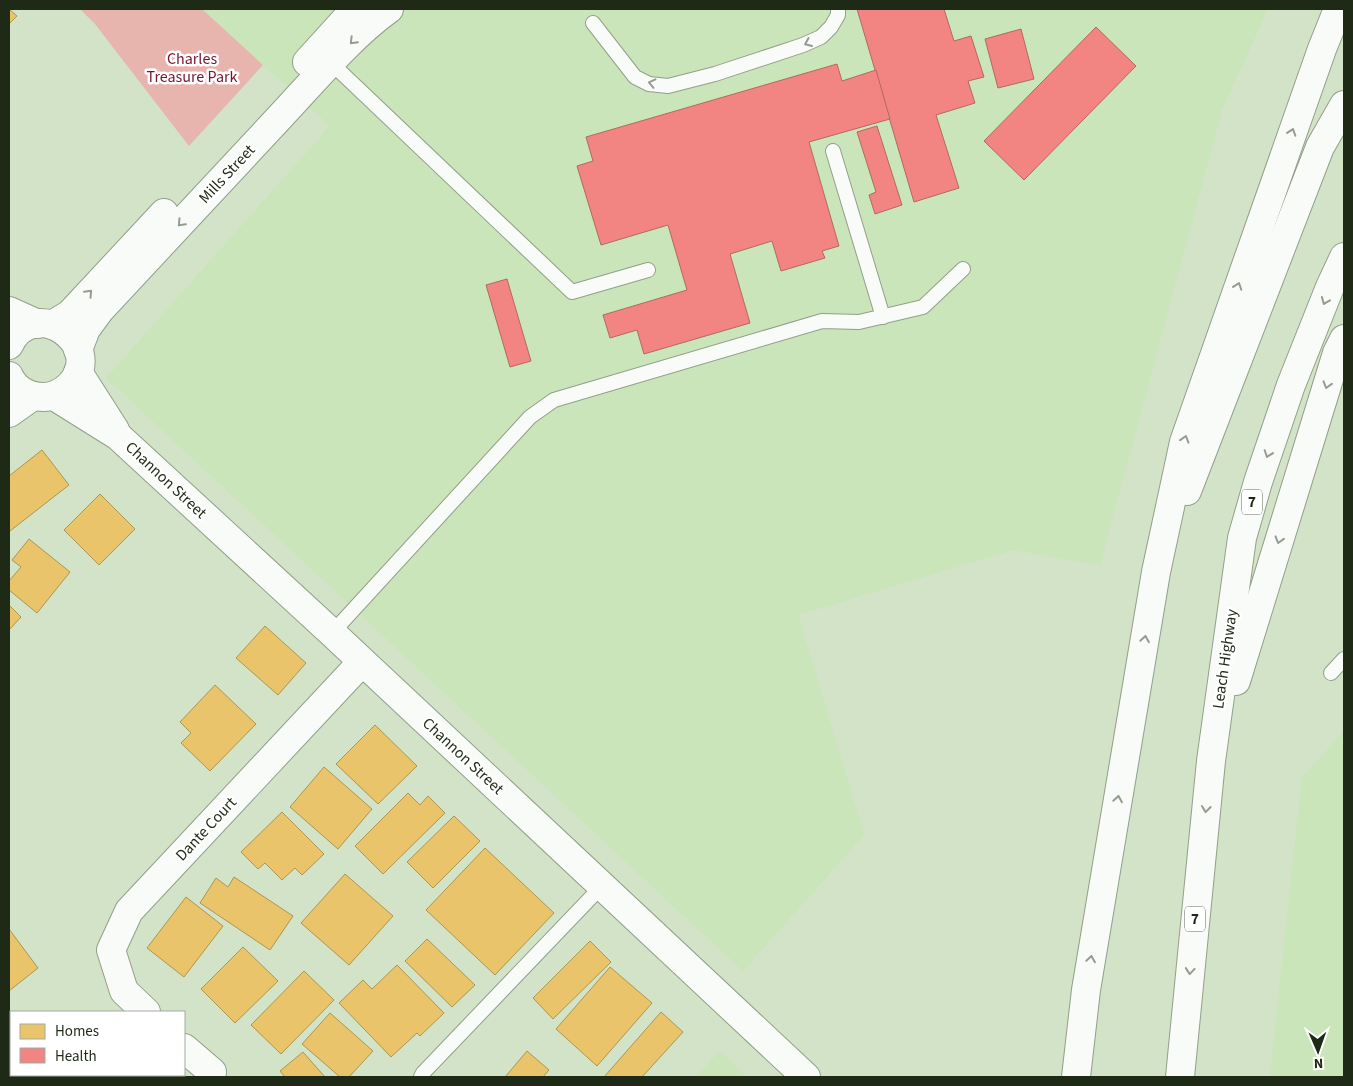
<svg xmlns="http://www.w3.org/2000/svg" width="1353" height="1086" font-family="'Source Sans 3',sans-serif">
	<rect width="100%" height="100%" fill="#d2e3c7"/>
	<g fill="#cae5b9">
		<polygon points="202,9 1268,9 1222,110 1100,565 1013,550 798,615 864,835 743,971 106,378 330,126"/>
		<polygon points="1344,731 1344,1077 1270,1077 1302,778"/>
		<polygon points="720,1051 747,1077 696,1077"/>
	</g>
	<polygon fill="#e7b4ae" points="80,9 202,9 263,65 189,146 95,24"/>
	<g fill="#e9c46a" stroke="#ac9651">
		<polygon points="9,9 17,16 9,24"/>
		<polygon points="42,450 69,485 10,531 9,528 9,476"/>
		<polygon points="100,494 135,529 99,565 64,530"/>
		<polygon points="29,539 70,572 37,613 9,590 9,581 21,567 12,560"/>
		<polygon points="9,605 21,617 9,630"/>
		<polygon points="265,626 306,663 278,695 236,658"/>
		<polygon points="215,685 256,724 210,771 181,743 191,733 180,722"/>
		<polygon points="375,725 417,766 378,804 336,764"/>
		<polygon points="324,767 372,809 338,849 290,807"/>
		<polygon points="408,793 420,805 428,796 445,813 383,874 355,846"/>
		<polygon points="282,812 324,854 302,875 295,868 282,880 265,863 258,869 241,852"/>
		<polygon points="454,816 480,841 433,888 407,862"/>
		<polygon points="485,848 554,913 495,975 426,910"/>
		<polygon points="345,874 393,916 349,965 301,923"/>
		<polygon points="234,877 293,916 270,950 200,903 216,878 228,887"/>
		<polygon points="186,897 223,926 184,977 147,948"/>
		<polygon points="9,929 38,968 9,991"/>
		<polygon points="427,939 475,985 452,1007 405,961"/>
		<polygon points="590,941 611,962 553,1019 533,998"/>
		<polygon points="243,947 278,981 235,1023 201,989"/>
		<polygon points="397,965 444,1013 420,1036 417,1033 391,1057 339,1003 363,980 372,989"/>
		<polygon points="610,967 652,1003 597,1066 556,1029"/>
		<polygon points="304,971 334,1000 281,1054 251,1025"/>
		<polygon points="661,1012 683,1032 642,1077 604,1077"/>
		<polygon points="330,1013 373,1051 349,1077 340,1077 302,1044"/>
		<polygon points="11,1021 11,1075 49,1075 46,1077 9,1077 9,1024"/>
		<polygon points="527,1051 549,1070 543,1077 505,1077"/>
		<polygon points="303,1052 325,1077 285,1077 280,1071"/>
		<polygon points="71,1075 130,1075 132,1077 69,1077"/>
	</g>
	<g fill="#f28482" stroke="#b26962">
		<polygon points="857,9 944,9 954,41 971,36 984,77 968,81 975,103 936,115 959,188 914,202"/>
		<polygon points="1096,27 1136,66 1024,180 984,141"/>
		<polygon points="1021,29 1034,79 998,88 985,39"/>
		<polygon points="837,64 842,81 876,70 890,119 809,142 839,246 822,251 825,258 781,271 772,241 730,254 750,323 644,354 637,330 610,338 603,315 687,290 668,225 601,245 577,166 593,161 586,137"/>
		<polygon points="877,126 902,205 875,214 869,195 876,192 857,132"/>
		<polygon points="507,279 531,361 510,367 486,285"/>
	</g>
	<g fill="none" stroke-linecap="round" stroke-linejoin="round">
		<defs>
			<g id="service">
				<polyline points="593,23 635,77 649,84 668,86 715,74 803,45 821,37 831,27 838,15 838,9"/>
				<polyline points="327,59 572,292 648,270"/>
				<polyline points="833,151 883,317"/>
				<polyline points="332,633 530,417 554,400 822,321 859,322 923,307 963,269"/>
				<polyline points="1331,673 1344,659"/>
				<polyline points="421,1077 423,1073 602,886"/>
			</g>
			<g id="minor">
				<polyline points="9,311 38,324"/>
				<polyline points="78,372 115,430"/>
				<polyline points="54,396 118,436 332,633 806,1077"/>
				<polyline points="146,1012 124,991 111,950 129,911 362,662"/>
				<polyline points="184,1048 212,1072"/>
			</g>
			<g id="tertiary">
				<polyline points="307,62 355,9"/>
				<polyline points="52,325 70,314 164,213"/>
				<path d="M 9,345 C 33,293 108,345 70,385 C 63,392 54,397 43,397 C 28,397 15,389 9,376"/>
				<path d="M 78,350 L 86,329 L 100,310 C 160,246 219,182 279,118 C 312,83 350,37 389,9"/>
				<polyline points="9,413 33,396"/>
			</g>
			<g id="motorway">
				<polyline points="1187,491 1320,147 1344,105"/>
				<polyline points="1236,681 1337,353 1344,339"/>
				<polyline points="1076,1077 1086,990 1156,572 1184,442 1322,49 1338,9"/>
				<polyline points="1180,1077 1211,761 1242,538 1258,482 1291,385 1330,287 1344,257"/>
			</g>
		</defs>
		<use href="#service" stroke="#939f8a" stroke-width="16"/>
		<use href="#minor" stroke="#939f8a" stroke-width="30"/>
		<use href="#tertiary" stroke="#939f8a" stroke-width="30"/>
		<use href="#motorway" stroke="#939f8a" stroke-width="30"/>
		<use href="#service" stroke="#f8fbf7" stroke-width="14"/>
		<use href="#minor" stroke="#f8fbf7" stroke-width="28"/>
		<use href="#tertiary" stroke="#f8fbf7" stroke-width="28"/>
		<use href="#motorway" stroke="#f8fbf7" stroke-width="28"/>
	</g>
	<defs><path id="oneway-chevron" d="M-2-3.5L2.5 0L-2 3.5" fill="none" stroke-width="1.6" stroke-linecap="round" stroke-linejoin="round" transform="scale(1.25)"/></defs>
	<g stroke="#969c92">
		<use href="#oneway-chevron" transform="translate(353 41) rotate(135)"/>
		<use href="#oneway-chevron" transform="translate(808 43) rotate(156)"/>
		<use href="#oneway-chevron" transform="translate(652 83) rotate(-167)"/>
		<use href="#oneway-chevron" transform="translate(1292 132) rotate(-71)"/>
		<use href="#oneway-chevron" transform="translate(181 223) rotate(133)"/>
		<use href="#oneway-chevron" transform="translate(1238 286) rotate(-71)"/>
		<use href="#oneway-chevron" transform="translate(89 293) rotate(-47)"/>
		<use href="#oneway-chevron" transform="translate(1325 301) rotate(112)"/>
		<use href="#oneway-chevron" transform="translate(1327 385) rotate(107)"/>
		<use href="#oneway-chevron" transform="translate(1185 439) rotate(-73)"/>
		<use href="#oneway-chevron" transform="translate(1268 454) rotate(109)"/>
		<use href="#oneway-chevron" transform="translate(1279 540) rotate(107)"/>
		<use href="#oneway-chevron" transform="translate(1145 639) rotate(-81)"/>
		<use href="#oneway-chevron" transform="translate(1118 799) rotate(-81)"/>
		<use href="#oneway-chevron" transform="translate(1206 809) rotate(96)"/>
		<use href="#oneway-chevron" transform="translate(1091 959) rotate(-81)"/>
		<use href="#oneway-chevron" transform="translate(1190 971) rotate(95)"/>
	</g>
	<g text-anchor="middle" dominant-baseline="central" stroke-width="5" stroke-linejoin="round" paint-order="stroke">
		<g fill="#fff" stroke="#62695c" stroke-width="1">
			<rect x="1242" y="489.5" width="20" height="25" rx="4"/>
			<rect x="1185" y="906.5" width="20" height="25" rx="4"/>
		</g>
		<g font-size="15" font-weight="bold" fill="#1e2916">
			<text x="1252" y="502">7</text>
			<text x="1195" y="919">7</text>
		</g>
		<g font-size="16" fill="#78142d" stroke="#fff">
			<text x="192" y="59">Charles<tspan x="192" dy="18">Treasure Park</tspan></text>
		</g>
		<g font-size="16" fill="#1e2916" stroke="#fff">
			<text transform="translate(227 174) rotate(-47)">Mills Street</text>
			<text transform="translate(166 480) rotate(43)">Channon Street</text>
			<text transform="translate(1225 659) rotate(-82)">Leach Highway</text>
			<text transform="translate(463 756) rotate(43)">Channon Street</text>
			<text transform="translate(206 829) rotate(-47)">Dante Court</text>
		</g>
	</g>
	<rect width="1353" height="1086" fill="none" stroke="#1e2916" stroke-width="20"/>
	<rect x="10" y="1011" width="175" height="65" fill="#ffffff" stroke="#a5a9a2"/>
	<rect x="20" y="1024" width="25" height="15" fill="#e9c46a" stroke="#a5a9a2"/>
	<text x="55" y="1036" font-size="15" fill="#1e2916">Homes</text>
	<rect x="20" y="1048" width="25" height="15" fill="#f28482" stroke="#a5a9a2"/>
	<text x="55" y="1061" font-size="15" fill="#1e2916">Health</text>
	<g transform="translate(1318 1051) rotate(178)" stroke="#ffffff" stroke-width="4" paint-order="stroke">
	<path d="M0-4L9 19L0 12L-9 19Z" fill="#1e2916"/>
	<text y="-8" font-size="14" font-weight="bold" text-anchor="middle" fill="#1e2916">N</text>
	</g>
</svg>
